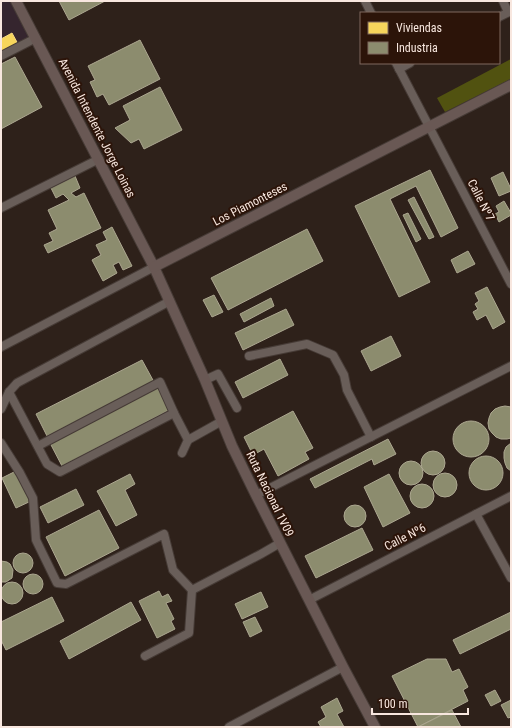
<svg xmlns="http://www.w3.org/2000/svg" width="512" height="728" font-family="'Roboto Condensed',sans-serif">
	<rect width="100%" height="100%" fill="#2e211a"/>
	<polygon fill="#35252e" points="1,1 16,1 36,38 1,56"/>
	<polygon fill="#515210" points="511,59 511,79 445,112 437,98"/>
	<polygon fill="#f6d55c" stroke="#f7da83" points="12,33 18,44 1,52 1,39"/>
	<g fill="#8c8c6e" stroke="#aca790">
		<polygon points="59,1 105,1 69,20"/>
		<polygon points="140,40 160,79 109,105 103,94 97,97 90,82 95,80 88,66"/>
		<polygon points="15,57 42,107 1,129 1,64"/>
		<polygon points="160,87 182,130 144,149 139,139 131,143 115,128 130,120 123,106"/>
		<polygon points="430,170 458,228 441,237 416,186 390,199 430,282 399,297 355,206"/>
		<polygon points="503,172 511,189 511,191 499,196 491,178"/>
		<polygon points="75,176 80,188 71,193 76,197 84,193 101,228 48,253 44,245 53,241 49,233 57,229 48,210 69,200 63,194 56,198 51,188"/>
		<polygon points="414,197 434,237 429,239 408,200"/>
		<polygon points="504,201 511,213 511,215 499,222 495,214 499,212 496,206"/>
		<polygon points="408,213 421,239 416,242 403,215"/>
		<polygon points="112,227 132,266 123,270 119,262 113,265 117,273 103,281 92,260 101,255 96,245 107,240 103,232"/>
		<polygon points="307,229 323,261 228,310 211,278"/>
		<polygon points="468,251 475,264 457,273 451,260"/>
		<polygon points="487,287 505,322 493,329 486,315 477,320 473,312 478,309 475,304 479,301 475,293"/>
		<polygon points="214,295 223,312 212,317 203,300"/>
		<polygon points="271,298 274,306 244,322 240,314"/>
		<polygon points="286,309 294,325 243,350 235,333"/>
		<polygon points="391,336 401,356 371,371 361,351"/>
		<polygon points="280,359 288,375 243,398 235,382"/>
		<polygon points="142,360 154,382 47,436 36,414"/>
		<polygon points="157,387 169,410 62,466 50,443"/>
		<polygon points="505,406 511,407 511,438 507,439 501,439 496,437 492,433 489,429 488,423 489,418 491,413 495,409 500,407"/>
		<polygon points="293,411 313,448 305,452 309,459 278,476 264,449 253,455 244,437"/>
		<circle cx="471" cy="439" r="18"/>
		<polygon points="388,439 396,454 374,465 372,459 315,488 310,479"/>
		<polygon points="511,443 511,471 507,468 505,463 504,458 504,452 506,447"/>
		<circle cx="433" cy="463" r="12"/>
		<circle cx="486" cy="473" r="17"/>
		<circle cx="411" cy="473" r="12"/>
		<polygon points="16,471 31,501 16,508 2,478"/>
		<circle cx="445" cy="485" r="12"/>
		<polygon points="130,474 135,484 125,490 137,515 116,526 97,491"/>
		<polygon points="389,474 410,513 383,527 364,487"/>
		<circle cx="422" cy="496" r="12"/>
		<polygon points="76,489 84,505 48,523 40,507"/>
		<circle cx="355" cy="516" r="11"/>
		<polygon points="99,510 119,548 65,576 46,537"/>
		<polygon points="362,528 373,550 316,578 305,556"/>
		<circle cx="23" cy="563" r="10"/>
		<polygon points="1,561 7,562 10,564 13,570 12,578 6,582 1,582"/>
		<circle cx="33" cy="584" r="10"/>
		<circle cx="12" cy="593" r="11"/>
		<polygon points="159,591 162,597 168,594 172,601 166,603 174,619 171,621 175,629 157,638 139,601"/>
		<polygon points="261,592 268,607 242,619 235,604"/>
		<polygon points="52,597 64,621 6,650 1,640 1,622"/>
		<polygon points="131,602 141,620 69,659 60,641"/>
		<polygon points="511,612 511,629 460,654 453,640"/>
		<polygon points="255,617 262,631 250,637 243,622"/>
		<polygon points="427,659 446,659 452,672 459,669 468,687 463,690 468,701 418,727 392,676"/>
		<polygon points="495,690 501,701 491,706 485,695"/>
		<polygon points="337,698 343,711 337,714 344,727 321,727 318,722 326,717 321,707"/>
		<polygon points="511,700 511,717 508,718 501,705"/>
		<polygon points="452,710 461,727 417,727 418,727"/>
	</g>
	<g fill="none" stroke-linecap="round" stroke-linejoin="round">
		<defs>
			<g id="minor">
				<polyline points="365,1 371,13"/>
				<polyline points="503,1 508,12"/>
				<polyline points="499,17 511,11"/>
				<polyline points="1,56 36,38"/>
				<polyline points="396,63 511,284"/>
				<polyline points="399,69 410,63"/>
				<polyline points="1,208 99,159"/>
				<polyline points="170,301 17,383 9,392 47,464 60,472 174,413"/>
				<polyline points="1,347 154,267"/>
				<polyline points="249,356 307,344 333,355 344,375 347,390 371,437"/>
				<polyline points="205,380 218,374 237,408"/>
				<polyline points="1,409 9,392"/>
				<polyline points="188,440 222,421"/>
				<polyline points="1,443 20,473 33,498 36,540 57,583 66,584 164,534 173,570 192,590"/>
				<polyline points="38,446 160,382 174,413 188,440 182,453"/>
				<polyline points="256,495 511,366"/>
				<polyline points="476,514 511,578"/>
				<polyline points="309,600 511,496"/>
				<polyline points="145,656 189,633 192,590 261,554 280,543"/>
				<polyline points="229,727 343,667"/>
			</g>
			<g id="major">
				<polyline points="16,1 154,267 205,380 232,446 256,495 343,667 375,727"/>
				<polyline points="154,267 511,85"/>
			</g>
		</defs>
		<use href="#minor" stroke="#463b36" stroke-width="10"/>
		<use href="#major" stroke="#463b36" stroke-width="12"/>
		<use href="#minor" stroke="#695e59" stroke-width="8"/>
		<use href="#major" stroke="#695854" stroke-width="10"/>
	</g>
	<g text-anchor="middle" dominant-baseline="central" stroke-width="4" stroke-linejoin="round" paint-order="stroke">
		<g font-size="12" fill="#f8e7df" stroke="#2c1409">
			<text transform="translate(97 128) rotate(63)">Avenida Intendente Jorge Loinas</text>
			<text transform="translate(481 200) rotate(63)">Calle Nº7</text>
			<text transform="translate(250 204) rotate(-27)">Los Piamonteses</text>
			<text transform="translate(270 494) rotate(64)">Ruta Nacional 1V09</text>
			<text transform="translate(405 537) rotate(-27)">Calle Nº6</text>
		</g>
	</g>
	<rect width="512" height="728" fill="none" stroke="#f8e7df" stroke-width="4"/>
	<rect x="360" y="12" width="140" height="52" fill="#2c1409" stroke="#7e685f"/>
	<rect x="368" y="22" width="20" height="12" fill="#f6d55c" stroke="#7e685f"/>
	<text x="396" y="32" font-size="12" fill="#f8e7df">Viviendas</text>
	<rect x="368" y="42" width="20" height="12" fill="#8c8c6e" stroke="#7e685f"/>
	<text x="396" y="52" font-size="12" fill="#f8e7df">Industria</text>
	<path d="M372 708v6h96v-6" fill="none" stroke="#f8e7df" stroke-width="2"/>
	<text x="378" y="708" font-size="12" fill="#f8e7df" stroke="#2c1409" stroke-width="3" paint-order="stroke">100 m</text>
</svg>
